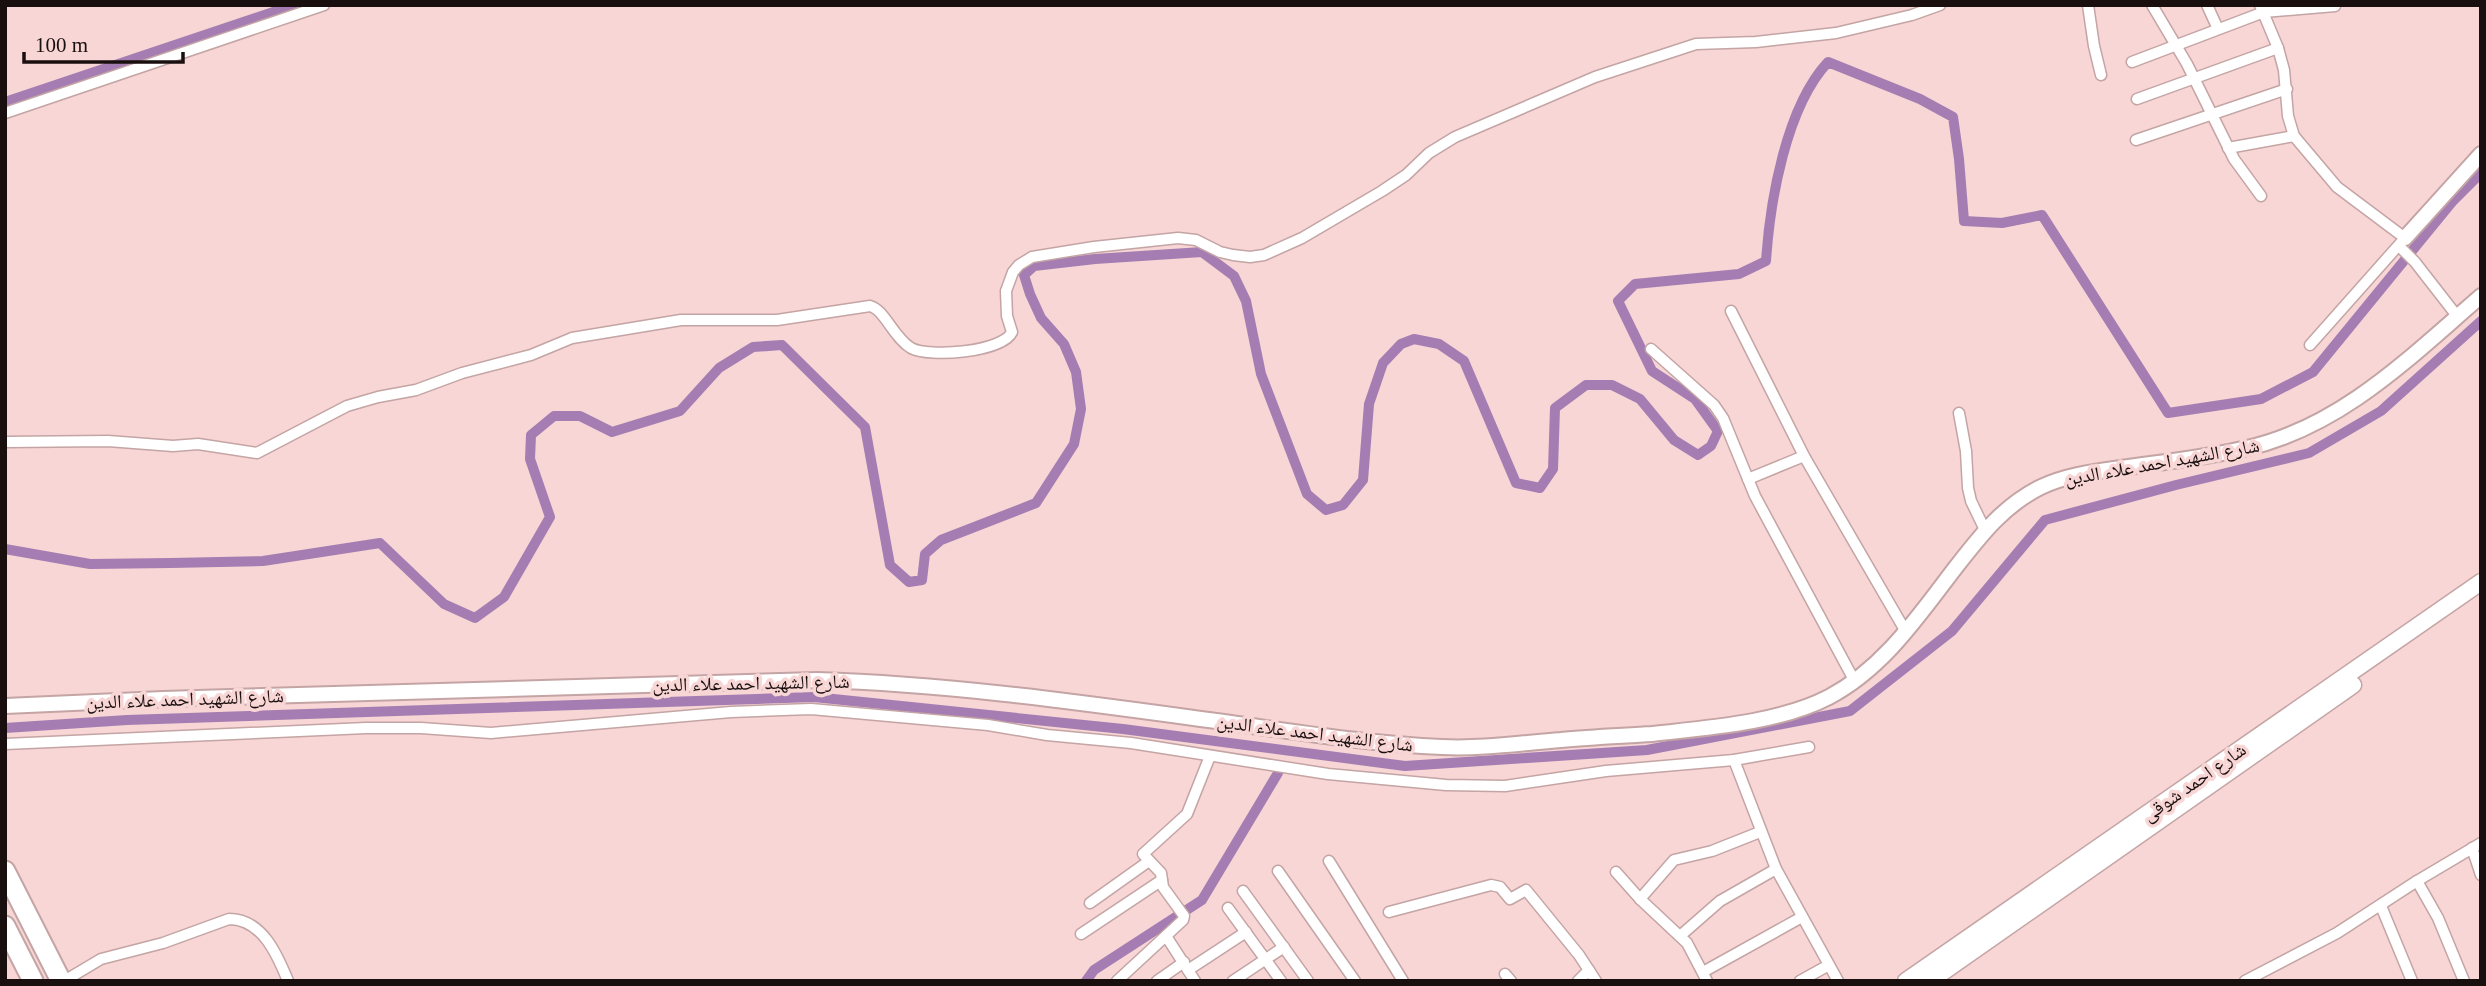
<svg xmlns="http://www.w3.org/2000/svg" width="2486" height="986" font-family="'Times New Roman','Noto Naskh Arabic',serif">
	<rect width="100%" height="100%" fill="#f7d6d5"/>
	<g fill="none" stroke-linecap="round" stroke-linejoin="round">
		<g stroke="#a57db2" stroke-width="10">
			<polyline points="5,102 294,5"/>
			<path d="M 5,549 L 90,564 L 171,563 L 263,561 L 380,543 L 444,604 L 475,618 L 504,597 L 550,517 L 530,459 L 531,435 L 554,416 L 580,416 L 612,432 L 680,411 L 719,368 L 753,347 L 782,345 L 865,427 L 890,565 L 909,582 L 922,580 L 925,554 L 941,540 L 1036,503 L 1074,444 L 1081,409 L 1076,372 L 1064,344 L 1041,318 L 1030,294 L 1024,275 L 1034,266 L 1095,259 L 1202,252 L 1234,276 L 1246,301 L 1261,374 L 1307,494 L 1326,510 L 1343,505 L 1363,480 L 1369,404 L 1383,363 L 1401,344 L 1414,339 L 1439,344 L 1464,361 L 1516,483 L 1540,488 L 1553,469 L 1555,408 L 1586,385 L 1612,385 L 1640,399 L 1674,440 L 1698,455 L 1711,446 L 1718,431 L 1695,399 L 1652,371 L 1618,301 L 1635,284 L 1739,274 L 1766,261 C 1770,201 1786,107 1828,62 L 1920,99 L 1953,117 L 1959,159 L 1964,221 L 2002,223 L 2042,215 L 2168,413 L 2261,399 L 2313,372 L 2452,202 L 2481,173"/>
			<polyline points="5,728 127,720 814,697 1123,729 1405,766 1647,750 1850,711 1952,631 2045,520 2176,485 2309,453 2381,411 2481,321"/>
			<polyline points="1086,981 1094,970 1202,900 1278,773"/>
		</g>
		<defs>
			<g id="street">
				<polyline points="2088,5 2094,46 2101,75"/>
				<polyline points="2152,5 2187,64 2234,159 2261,196"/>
				<polyline points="2207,5 2218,29"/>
				<polyline points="2260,5 2278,48 2284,70 2288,116 2294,136 2337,187 2405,238 2310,345"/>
				<polyline points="2132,62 2264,12 2335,6"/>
				<polyline points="2137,99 2278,48"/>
				<polyline points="5,113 324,5"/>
				<polyline points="2136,140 2287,89"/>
				<polyline points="2228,148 2294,136"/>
				<polyline points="2399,246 2415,262 2457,316"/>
				<polyline points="1731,311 1804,456 1906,632"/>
				<polyline points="1651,349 1714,405 1723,418 1755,496 1854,680"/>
				<polyline points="1959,413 1966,451 1968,488 1971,501 1985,530"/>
				<path d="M 5,442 L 108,441 L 173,446 L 198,444 L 257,453 L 347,406 L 378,397 L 416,390 L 462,373 L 531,355 L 572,338 L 681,320 L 777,320 L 870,306 C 885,310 893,337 911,348 C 929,358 1003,352 1012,332 L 1007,316 L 1006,291 L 1013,272 L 1019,265 L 1032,257 L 1094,247 L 1178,238 L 1196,240 L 1220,252 L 1233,255 L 1250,257 L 1264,255 L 1302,238 L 1382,191 L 1406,175 L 1429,153 L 1455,137 L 1595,77 L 1696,44 L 1756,42 L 1836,33 L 1912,15 L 1940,5"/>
				<polyline points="1748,479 1804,456"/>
				<polyline points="5,744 366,728 421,728 491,733 731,712 811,709 988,725 1047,735 1131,743 1328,774 1446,785 1505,786 1606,771 1734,760 1809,747"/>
				<polyline points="1734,760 1776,869 1838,981"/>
				<polyline points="2472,848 2481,875"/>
				<polyline points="1329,861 1403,981"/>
				<polyline points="1278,871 1355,981"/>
				<polyline points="1616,872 1640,899 1687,943 1707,981"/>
				<polyline points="2417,881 2438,918 2464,981"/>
				<polyline points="1243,891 1308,981"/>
				<polyline points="1640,899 1674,860 1712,851 1760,832"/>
				<polyline points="1090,903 1149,861"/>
				<polyline points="2381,906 2412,981"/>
				<polyline points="1228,908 1281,981"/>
				<polyline points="1389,912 1491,885 1500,887 1510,899 1526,890 1579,955 1596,981"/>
				<polyline points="1081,934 1162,880"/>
				<polyline points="1166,936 1195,981"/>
				<polyline points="1680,936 1720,901 1776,869"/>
				<polyline points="1188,970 1246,932"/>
				<polyline points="1703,972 1802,917"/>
				<polyline points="1505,974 1511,981"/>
				<path d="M 64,981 L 101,959 L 163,943 L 229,919 C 262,919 277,954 288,981"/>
				<polyline points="1117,981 1183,920 1184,916 1163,887 1161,873 1143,854 1187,814 1210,756"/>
				<polyline points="1157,981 1184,962"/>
				<polyline points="1233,981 1284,947"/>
				<polyline points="1578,981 1589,970"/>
				<polyline points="1800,981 1829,965"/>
				<polyline points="2245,981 2337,933 2417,881 2481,843"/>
			</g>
			<g id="secondary">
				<polyline points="2405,238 2481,154"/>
				<path d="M 5,706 L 163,699 L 817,680 C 951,684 1083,703 1216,721 C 1291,731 1367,744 1442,747 C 1482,749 1521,743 1561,740 C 1591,737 1621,736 1652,734 C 1707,728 1779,723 1829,697 C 1884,668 1919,615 1956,567 C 1981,535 2004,505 2041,487 C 2066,475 2093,472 2121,468 C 2163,462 2205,458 2247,448 C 2341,427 2410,357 2481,296"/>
			</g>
			<g id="primary">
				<polyline points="1906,981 2481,582"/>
				<polyline points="1930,981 2353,685"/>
			</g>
			<g id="highway">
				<polyline points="5,871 61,981"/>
				<polyline points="5,926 33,981"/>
			</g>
		</defs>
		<use href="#street" stroke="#c4a4a4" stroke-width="13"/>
		<use href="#secondary" stroke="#c4a4a4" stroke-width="18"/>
		<use href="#primary" stroke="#c4a4a4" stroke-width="19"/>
		<use href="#highway" stroke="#c4a4a4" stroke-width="23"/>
		<use href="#street" stroke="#fff" stroke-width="10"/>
		<use href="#secondary" stroke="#fff" stroke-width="14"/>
		<use href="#primary" stroke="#fff" stroke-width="16"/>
		<use href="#highway" stroke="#fff" stroke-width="19"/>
	</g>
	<g text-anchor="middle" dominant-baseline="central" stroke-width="7" stroke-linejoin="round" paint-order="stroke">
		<g font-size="19" fill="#1a0f0f" stroke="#f7d6d5">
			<text transform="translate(2162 462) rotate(-10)">شارع الشهيد احمد علاء الدين</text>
			<text transform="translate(751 683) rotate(-1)">شارع الشهيد احمد علاء الدين</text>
			<text transform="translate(185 699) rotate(-2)">شارع الشهيد احمد علاء الدين</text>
			<text transform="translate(1315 733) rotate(7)">شارع الشهيد احمد علاء الدين</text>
			<text transform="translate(2194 782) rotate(-35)">شارع احمد شوقى</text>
		</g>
	</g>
	<rect width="2486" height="986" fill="none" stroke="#1a0f0f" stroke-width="14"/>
	<path d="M24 52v10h159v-10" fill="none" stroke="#1a0f0f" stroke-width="3.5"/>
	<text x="35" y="52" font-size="21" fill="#1a0f0f" stroke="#f7d6d5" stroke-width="5" paint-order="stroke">100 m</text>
</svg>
